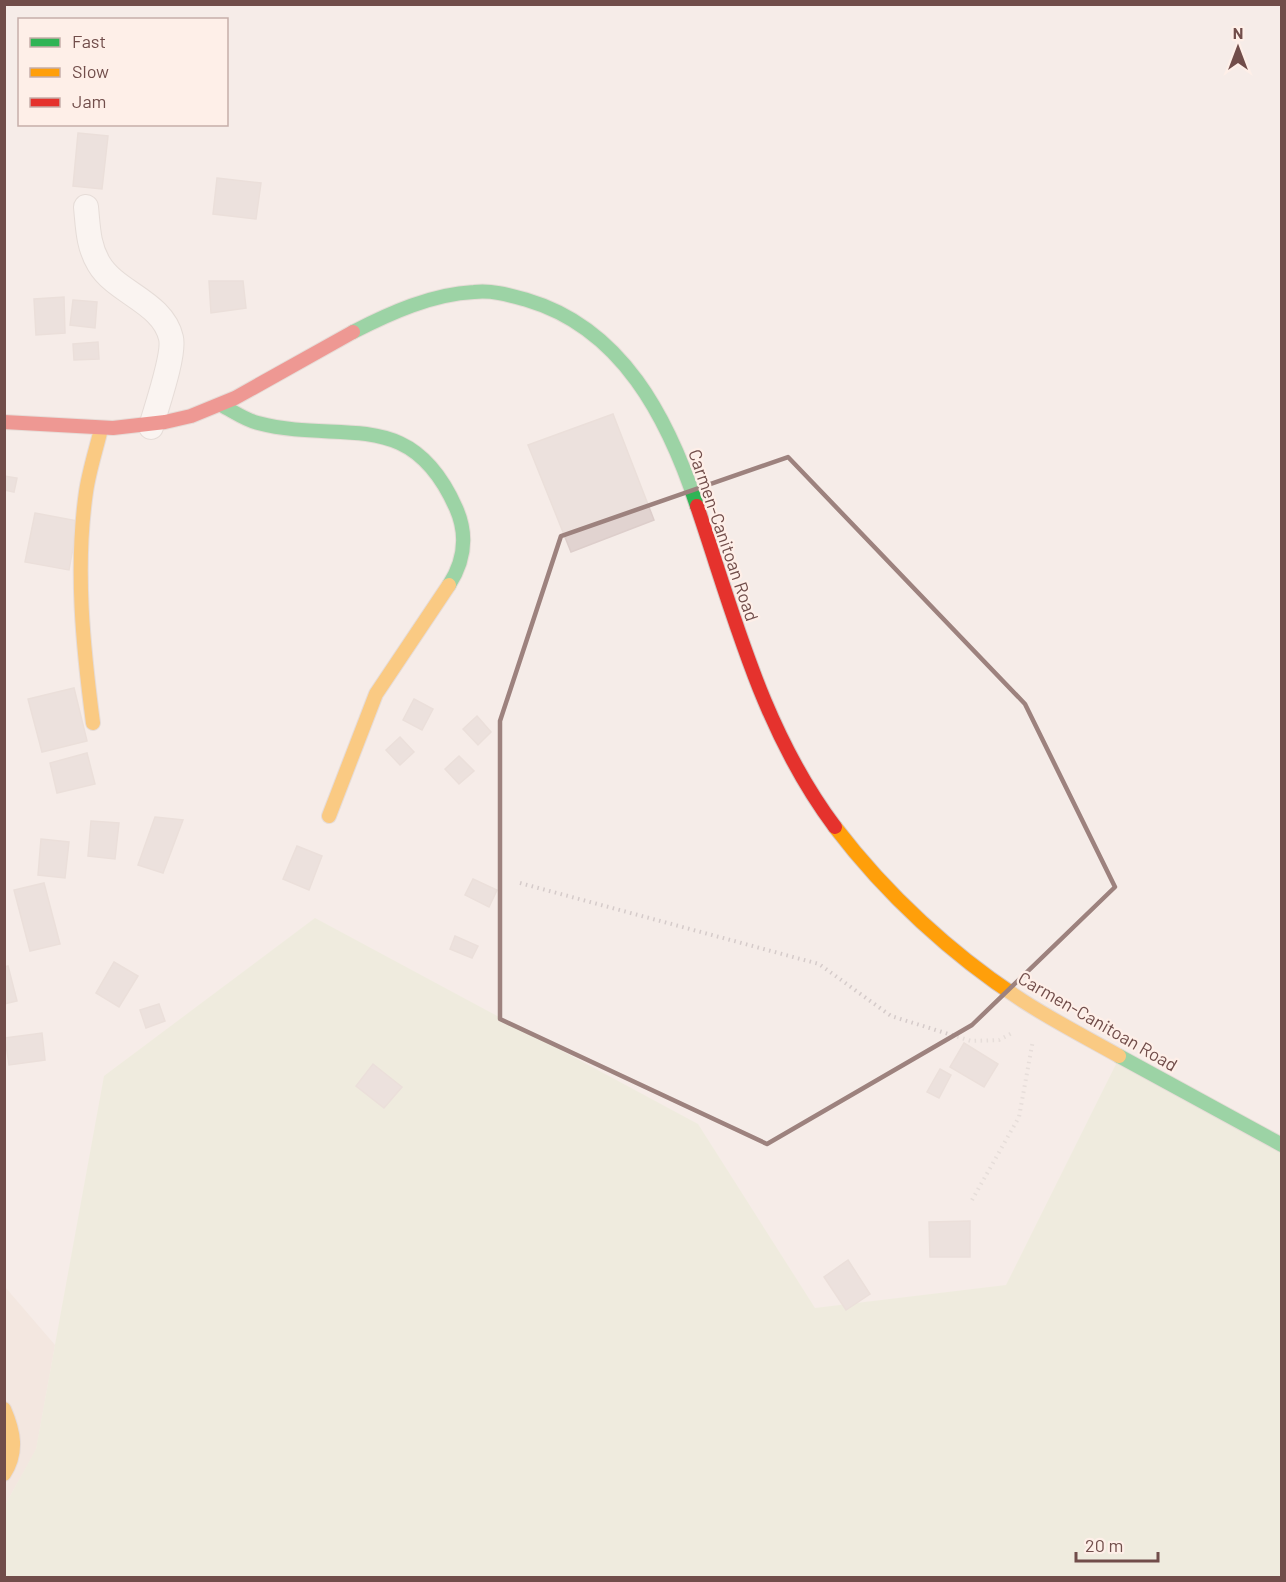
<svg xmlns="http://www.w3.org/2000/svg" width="1286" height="1582" font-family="Barlow,sans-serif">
	<rect width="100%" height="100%" fill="#f5ece8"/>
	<polygon fill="#f0dfd8" points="5,1287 55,1345 36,1450 5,1505"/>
	<polygon fill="#e7e9d3" points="315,918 698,1124 815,1308 1006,1285 1120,1056 1281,1143 1281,1577 5,1578 5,1505 36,1449 104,1076"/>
	<g fill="#e1d3d0" stroke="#ddcecb" stroke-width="1.5">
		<polygon points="78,133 108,136 102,189 73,186"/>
		<polygon points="217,178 261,183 256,219 213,214"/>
		<polygon points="209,281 243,281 246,308 211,313"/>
		<polygon points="64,297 65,333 36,335 34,299"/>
		<polygon points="73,300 97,302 95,328 70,325"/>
		<polygon points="98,342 99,359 74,360 73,344"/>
		<polygon points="613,414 654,520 571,552 528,445"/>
		<polygon points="4,476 17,478 14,492 4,490"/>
		<polygon points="35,513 78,521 69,570 25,562"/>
		<polygon points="74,688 87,741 42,752 28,699"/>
		<polygon points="414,699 433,709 422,730 403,720"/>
		<polygon points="477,716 491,732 478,745 463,729"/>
		<polygon points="400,737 414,752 400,765 386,750"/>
		<polygon points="87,753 95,784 57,793 50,763"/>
		<polygon points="459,756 474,771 459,784 445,769"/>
		<polygon points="155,817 183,820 163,873 138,865"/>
		<polygon points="91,821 119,823 115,859 88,856"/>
		<polygon points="41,839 69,842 65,878 38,875"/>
		<polygon points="297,846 322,856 309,890 283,879"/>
		<polygon points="473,879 497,890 489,907 465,895"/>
		<polygon points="44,883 60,944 30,951 14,890"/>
		<polygon points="455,936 478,946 472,958 450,949"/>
		<polygon points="114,962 138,976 119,1007 96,993"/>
		<polygon points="8,966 17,1001 4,1004 4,967"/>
		<polygon points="159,1004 165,1021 146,1028 140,1010"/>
		<polygon points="42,1033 45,1060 9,1065 5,1038"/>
		<polygon points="964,1043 998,1064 984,1087 950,1067"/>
		<polygon points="373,1064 402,1087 384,1108 356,1086"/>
		<polygon points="940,1069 951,1075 939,1098 927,1092"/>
		<polygon points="970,1221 970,1257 930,1257 929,1222"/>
		<polygon points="848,1260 870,1294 846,1310 824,1277"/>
	</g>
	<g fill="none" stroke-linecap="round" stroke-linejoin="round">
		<defs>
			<path id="street" d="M 86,207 C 88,227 88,246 99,264 C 116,293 163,302 171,338 C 175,355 156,408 151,427"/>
			<g id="fast">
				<path d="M 353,332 C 390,313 432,294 474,292 C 493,290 509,295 527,300 C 622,328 668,418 697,506"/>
				<path d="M 221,405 C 233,411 245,420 258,423 C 342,445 410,404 456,508 C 468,535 465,560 449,585"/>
				<polyline points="1119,1056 1282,1145"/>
			</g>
			<g id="slow">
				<path d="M 93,723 C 83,647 75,568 86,492 C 89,471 96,450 101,429"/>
				<polyline points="329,816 376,694 449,585"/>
				<path d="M 835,827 C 886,894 952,955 1023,1001 C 1054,1021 1087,1038 1119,1056"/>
				<path d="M 4,1409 C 14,1432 18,1452 4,1474"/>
			</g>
			<g id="jam">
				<polyline points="4,422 113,428 165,422 191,416 235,398 353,332"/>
				<path d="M 697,506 C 735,618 763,731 835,827"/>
			</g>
		</defs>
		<use href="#street" stroke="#d3c8c5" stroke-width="26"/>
		<use href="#fast" stroke="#d4c7c4" stroke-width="16"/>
		<use href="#slow" stroke="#d4c7c4" stroke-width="16"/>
		<use href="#jam" stroke="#d4c7c4" stroke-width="16"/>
		<g stroke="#d5cbca" stroke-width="4" stroke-dasharray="1.5 4.5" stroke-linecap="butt">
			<polyline points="520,883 819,964 891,1016 971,1041 999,1040 1014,1032"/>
			<polyline points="972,1200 1019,1117 1033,1040"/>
		</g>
		<use href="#street" stroke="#fefcfc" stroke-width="24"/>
		<use href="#fast" stroke="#30b455" stroke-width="14"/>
		<use href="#slow" stroke="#ff9f0a" stroke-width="14"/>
		<use href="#jam" stroke="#e5322d" stroke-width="14"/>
	</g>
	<path d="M0 0H1286V1582H0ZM 788,457 L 1025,704 L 1115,887 L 972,1025 L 767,1144 L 500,1019 L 500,721 L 561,536 Z" fill="#f5ece8" fill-opacity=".55" fill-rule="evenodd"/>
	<path fill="none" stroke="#9d827e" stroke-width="4.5" stroke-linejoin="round" d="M 788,457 L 1025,704 L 1115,887 L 972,1025 L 767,1144 L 500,1019 L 500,721 L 561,536 Z"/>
	<g text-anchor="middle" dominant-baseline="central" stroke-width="4.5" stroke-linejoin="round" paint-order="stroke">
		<g font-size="18" fill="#714d4a" stroke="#feefe8">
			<text transform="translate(724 535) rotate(71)">Carmen-Canitoan Road</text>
			<text transform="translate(1098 1021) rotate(30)">Carmen-Canitoan Road</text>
		</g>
	</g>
	<rect width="1286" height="1582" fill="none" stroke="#714d4a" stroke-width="12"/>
	<rect x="18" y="18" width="210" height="108" fill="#feefe8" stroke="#c6aea9" stroke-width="1.5"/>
	<rect x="30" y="38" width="30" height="9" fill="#30b455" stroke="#c6aea9" stroke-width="1.5"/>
	<text x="72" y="48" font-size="18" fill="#714d4a">Fast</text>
	<rect x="30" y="68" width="30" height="9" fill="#ff9f0a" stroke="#c6aea9" stroke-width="1.5"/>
	<text x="72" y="78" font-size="18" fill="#714d4a">Slow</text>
	<rect x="30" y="98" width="30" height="9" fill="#e5322d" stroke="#c6aea9" stroke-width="1.5"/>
	<text x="72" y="108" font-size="18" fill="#714d4a">Jam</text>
	<g transform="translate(1238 48)" stroke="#feefe8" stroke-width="4.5" paint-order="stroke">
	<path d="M0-4.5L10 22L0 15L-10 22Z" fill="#714d4a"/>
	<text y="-9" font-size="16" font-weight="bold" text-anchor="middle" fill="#714d4a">N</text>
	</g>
	<path d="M1076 1552v9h82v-9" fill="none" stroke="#714d4a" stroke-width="3"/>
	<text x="1085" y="1552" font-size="18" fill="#714d4a" stroke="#feefe8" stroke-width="4.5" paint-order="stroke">20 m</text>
</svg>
